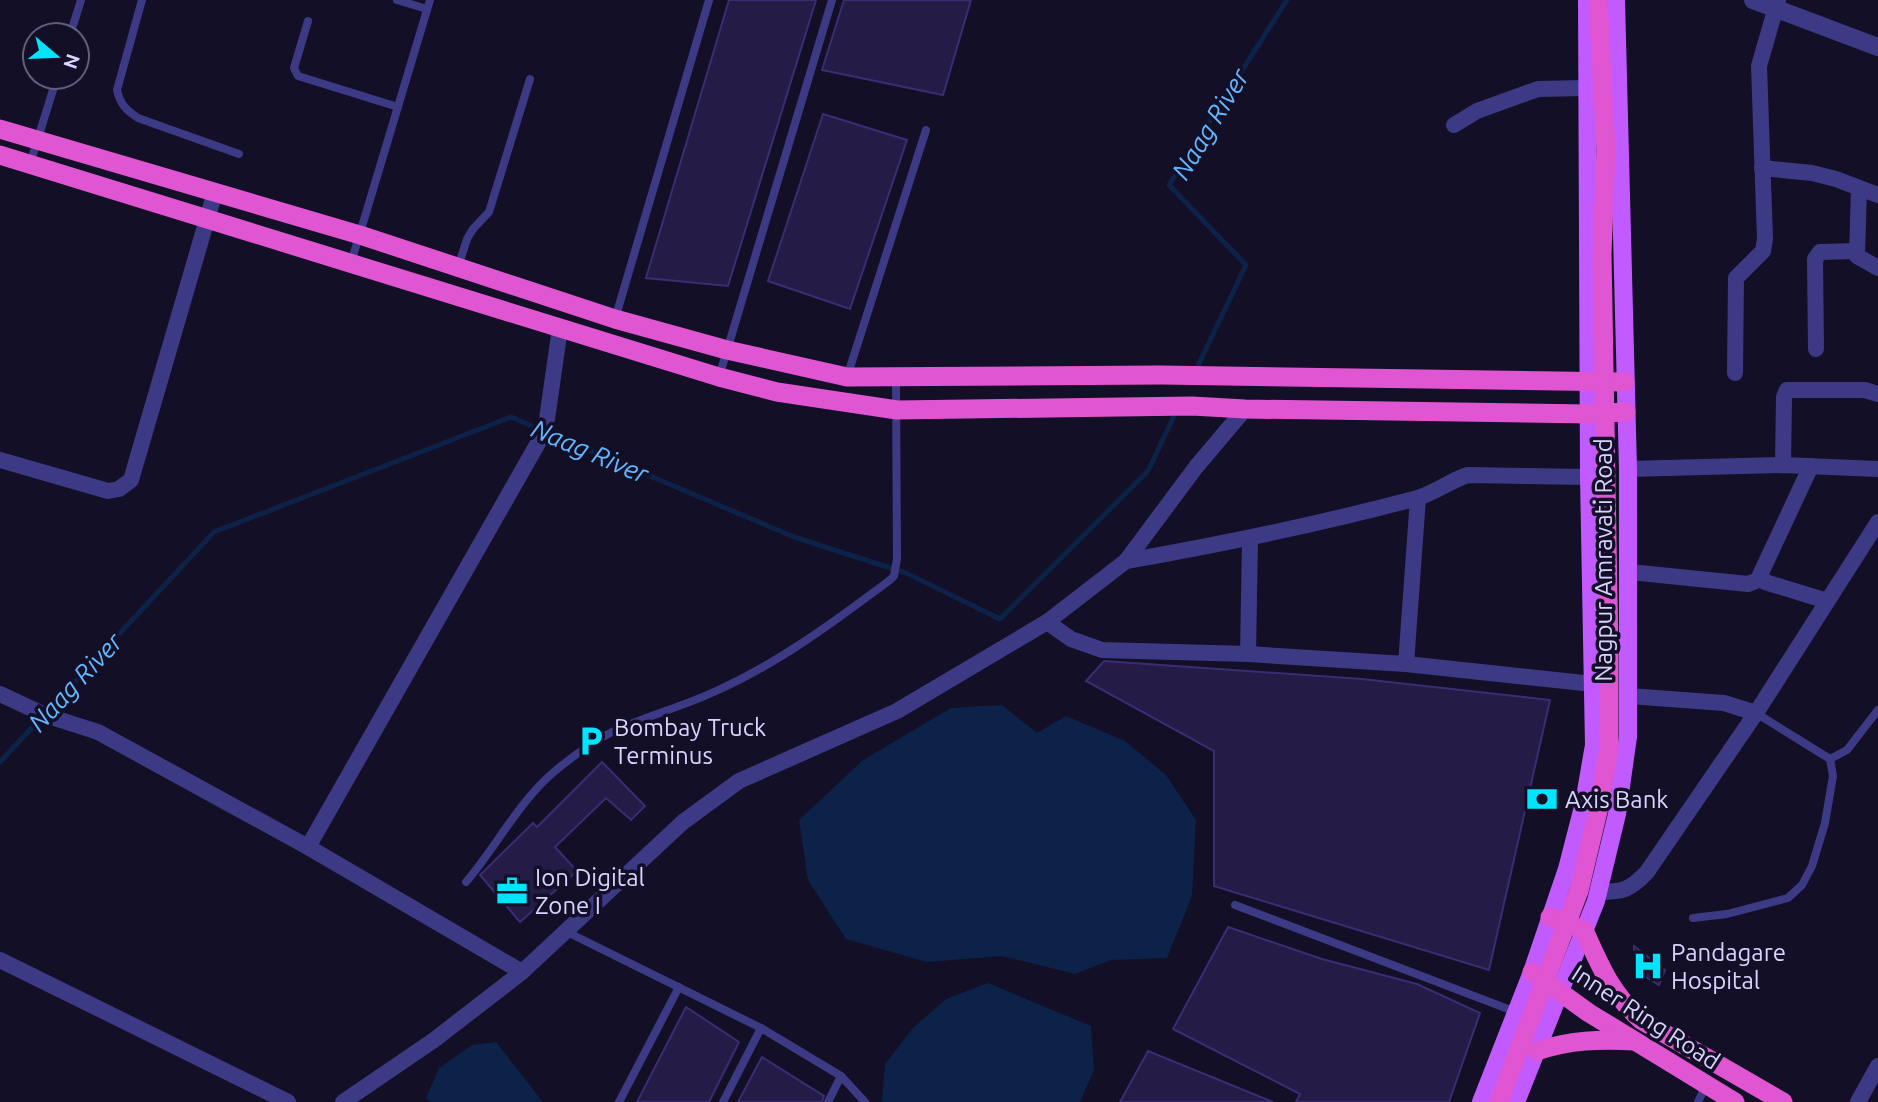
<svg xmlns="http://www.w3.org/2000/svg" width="1878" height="1102" font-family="Ubuntu,sans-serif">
	<rect width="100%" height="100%" fill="#130f26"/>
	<g fill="#0c2248">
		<polygon points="1002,705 1037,733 1066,716 1125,741 1166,775 1196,820 1192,896 1167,958 1111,960 1075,974 1002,956 927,962 846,939 808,880 799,820 863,760 951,708"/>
		<polygon points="988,983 1091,1026 1094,1070 1080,1102 882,1102 885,1064 913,1028 946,999"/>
		<polygon points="496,1042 543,1102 430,1102 426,1098 439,1068 472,1045"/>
	</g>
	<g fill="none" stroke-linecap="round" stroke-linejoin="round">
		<g stroke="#0c2248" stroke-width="5">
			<polyline points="1195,372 1246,265 1169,185 1287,0"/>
			<polyline points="0,762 214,532 511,417 794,537 906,573 1000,619 1148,471 1176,412"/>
		</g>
	</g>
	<g fill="#241b47" stroke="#3b2d73" stroke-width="2">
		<polygon points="729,0 816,0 728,286 646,278"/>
		<polygon points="844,0 971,0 943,95 822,70"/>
		<polygon points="823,114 907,140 850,309 768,281"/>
		<polygon points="1104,661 1362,679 1550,700 1489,970 1214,886 1214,751 1086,681"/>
		<polygon points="602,762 645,806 631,820 606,798 555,847 577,871 520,922 480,875 533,823 537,827"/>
		<polygon points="1228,927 1322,959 1417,984 1480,1013 1449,1102 1296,1102 1300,1094 1173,1029"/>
		<polygon points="1634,946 1665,970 1659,985 1634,970"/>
		<polygon points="686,1007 739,1042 709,1102 637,1102"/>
		<polygon points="1148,1051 1273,1102 1120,1102"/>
		<polygon points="762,1057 824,1096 822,1102 738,1102"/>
	</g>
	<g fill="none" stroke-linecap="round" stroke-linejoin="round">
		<g stroke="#3d3a85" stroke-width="8">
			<path d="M 142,0 L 117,90 C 120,104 126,110 138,118 L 239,154"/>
			<polyline points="397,0 427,9"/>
			<polyline points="308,21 294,68 298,76 398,107"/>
			<polyline points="70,35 81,0"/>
			<polyline points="30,164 57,77"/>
			<polyline points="351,263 430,0"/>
			<polyline points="458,267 467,239 473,229 489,212 530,79"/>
			<polyline points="615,319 709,0"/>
			<polyline points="719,377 832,0"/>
			<polyline points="847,377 926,130"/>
			<polyline points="1830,759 1847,750 1878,710"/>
			<path d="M 466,882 C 496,847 520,800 555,771 C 573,756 592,742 612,732 C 646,716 682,707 716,691 C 779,663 835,621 890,580 L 894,576 L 897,559 L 896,378"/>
			<polyline points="1235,905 1516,1012"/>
			<polyline points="1693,918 1727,914 1788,898 1802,885 1812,866 1825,823 1833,776 1830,759 1756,713"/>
			<polyline points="565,931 761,1028 841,1076 865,1102"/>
			<polyline points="619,1102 679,987"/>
			<polyline points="723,1102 761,1028"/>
			<polyline points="828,1102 841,1076"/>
			<polyline points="1698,1102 1706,1085"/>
		</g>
		<g stroke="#3d3a85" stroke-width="16">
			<polyline points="1454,125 1477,111 1538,89 1586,88"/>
			<polyline points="1762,168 1812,173 1836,179 1878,195"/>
			<polyline points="1859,188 1857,256 1878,268"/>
			<polyline points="1816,349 1815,259 1820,252 1856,251"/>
			<polyline points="1735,373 1736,278 1763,251 1765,239 1759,66 1778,0"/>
			<polyline points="547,419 560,328"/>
			<polyline points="0,460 108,491 119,489 131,480 215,192"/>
			<polyline points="1783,465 1784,397 1787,390 1865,390 1878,394"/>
			<polyline points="1811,466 1760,575 1765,582 1827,601"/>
			<polyline points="1628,469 1783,465 1878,469"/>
			<path d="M 1126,561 C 1223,544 1319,524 1414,499 C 1434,494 1449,481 1468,475 L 1589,477"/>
			<polyline points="1630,572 1748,584 1761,579"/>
			<polyline points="1047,622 1071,639 1102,650 1248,654 1406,664 1593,684"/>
			<polyline points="1248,654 1250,539"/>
			<polyline points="1406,664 1418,498"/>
			<polyline points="0,694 45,715 98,732 308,847"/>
			<polyline points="1629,696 1724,703 1756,713"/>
			<path d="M 1599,892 C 1623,892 1630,890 1647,872 L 1756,713 L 1878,522"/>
			<polyline points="0,960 288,1102"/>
			<polyline points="522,972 308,847 542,436"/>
			<polyline points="343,1102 434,1040 522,972 683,822 739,781 897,711 1047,622 1126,561 1196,467 1245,409"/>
			<polyline points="1858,1102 1878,1066"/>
		</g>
		<polyline stroke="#3d3a85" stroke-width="18" points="1753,0 1878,47"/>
		<g stroke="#c25bff" stroke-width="18">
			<polyline points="1481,1102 1532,972 1567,869 1584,803 1594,745 1589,477 1587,0"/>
			<polyline points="1516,1102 1596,901 1617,814 1628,737 1628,469 1616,0"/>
		</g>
		<g stroke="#e055d1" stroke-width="19">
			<polyline points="0,129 360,235 615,319 727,350 847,377 1161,375 1625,382"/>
			<polyline points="0,155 719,377 777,392 897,410 1192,406 1245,409 1589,414 1626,412"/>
			<path d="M 1550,917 L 1584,930 C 1600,966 1611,993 1641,1020 L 1783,1102"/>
			<polyline points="1532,972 1589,1013 1735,1102"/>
			<path d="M 1537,1051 C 1570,1040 1600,1039 1634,1041"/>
		</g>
		<polyline stroke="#e055d1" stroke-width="19" points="1499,1102 1579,891 1599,807 1609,749 1609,654 1602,254 1606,150 1598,0"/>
	</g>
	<defs>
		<symbol id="parking-bare" viewBox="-9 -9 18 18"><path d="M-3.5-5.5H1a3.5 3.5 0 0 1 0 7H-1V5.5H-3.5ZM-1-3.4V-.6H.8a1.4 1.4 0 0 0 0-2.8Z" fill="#00e5ff" stroke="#130f26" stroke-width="2.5" paint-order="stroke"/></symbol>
		<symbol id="bank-bare" viewBox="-9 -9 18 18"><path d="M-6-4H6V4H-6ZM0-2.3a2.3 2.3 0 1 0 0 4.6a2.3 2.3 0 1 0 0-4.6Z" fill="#00e5ff" stroke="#130f26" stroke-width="2.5" paint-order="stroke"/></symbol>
		<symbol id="office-bare" viewBox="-9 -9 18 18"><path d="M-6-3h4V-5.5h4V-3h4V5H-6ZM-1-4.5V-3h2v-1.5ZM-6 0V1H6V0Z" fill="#00e5ff" stroke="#130f26" stroke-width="2.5" paint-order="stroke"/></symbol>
		<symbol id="hospital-bare" viewBox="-9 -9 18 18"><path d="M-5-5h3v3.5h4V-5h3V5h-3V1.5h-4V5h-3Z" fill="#00e5ff" stroke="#130f26" stroke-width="2.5" paint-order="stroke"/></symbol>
	</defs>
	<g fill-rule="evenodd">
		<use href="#parking-bare" x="569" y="719" width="44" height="44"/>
		<use href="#bank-bare" x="1520" y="777" width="44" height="44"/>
		<use href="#office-bare" x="490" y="869" width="44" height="44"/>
		<use href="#hospital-bare" x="1626" y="944" width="44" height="44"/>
	</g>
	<g text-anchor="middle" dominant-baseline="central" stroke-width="7" stroke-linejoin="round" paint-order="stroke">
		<g font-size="24" fill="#d9d4ff" stroke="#130f26">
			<text transform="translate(1603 560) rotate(-90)">Nagpur Amravati Road</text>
			<text transform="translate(1646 1017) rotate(33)">Inner Ring Road</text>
		</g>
		<g font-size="24" fill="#d9d4ff" stroke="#130f26" text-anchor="start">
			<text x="614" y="727">Bombay Truck<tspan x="614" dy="28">Terminus</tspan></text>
			<text x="1565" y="799">Axis Bank</text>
			<text x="535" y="877">Ion Digital<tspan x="535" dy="28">Zone I</tspan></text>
			<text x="1671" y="952">Pandagare<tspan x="1671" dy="28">Hospital</tspan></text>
		</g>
		<g font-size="26" font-style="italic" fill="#62b6ff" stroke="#130f26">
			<text transform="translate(1210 124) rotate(-59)">Naag River</text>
			<text transform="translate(590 451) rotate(23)">Naag River</text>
			<text transform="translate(75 682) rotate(-47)">Naag River</text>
		</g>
	</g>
	<g transform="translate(56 56) rotate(109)"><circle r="33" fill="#130f26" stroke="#625e7d" stroke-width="2"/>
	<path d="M0-5L12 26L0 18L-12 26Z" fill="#00e5ff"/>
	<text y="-10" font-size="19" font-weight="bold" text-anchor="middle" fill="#d9d4ff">N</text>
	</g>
</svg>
